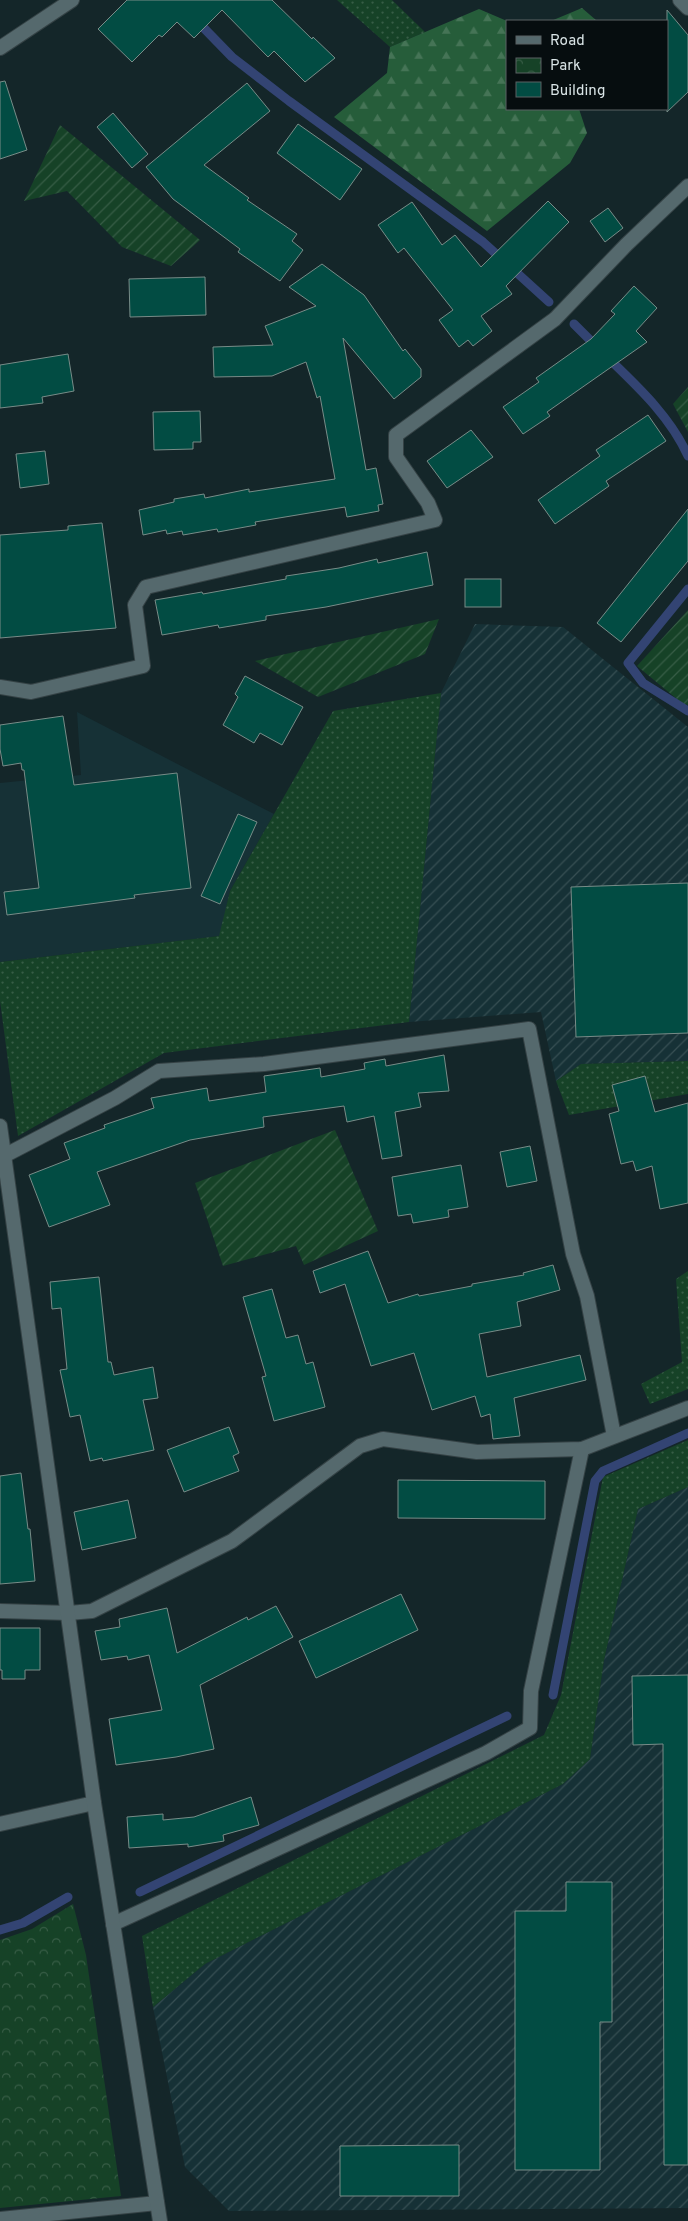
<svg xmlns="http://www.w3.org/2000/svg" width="688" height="2221" font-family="Overpass,sans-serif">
	<defs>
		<pattern id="industrial-furrows" width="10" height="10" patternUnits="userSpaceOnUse" patternTransform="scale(1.25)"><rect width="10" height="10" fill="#163136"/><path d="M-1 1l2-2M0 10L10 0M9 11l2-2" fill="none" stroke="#374f53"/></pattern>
		<pattern id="grass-dots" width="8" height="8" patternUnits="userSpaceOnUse" patternTransform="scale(1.25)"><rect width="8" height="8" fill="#164227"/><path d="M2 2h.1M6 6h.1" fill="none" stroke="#375d46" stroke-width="1.8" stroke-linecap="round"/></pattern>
		<pattern id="forest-firs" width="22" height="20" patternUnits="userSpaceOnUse" patternTransform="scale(1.25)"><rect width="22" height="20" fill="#265d3a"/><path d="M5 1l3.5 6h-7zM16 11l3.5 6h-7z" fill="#457456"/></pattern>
		<pattern id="park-crowns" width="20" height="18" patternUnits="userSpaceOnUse" patternTransform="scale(1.25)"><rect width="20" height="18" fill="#164227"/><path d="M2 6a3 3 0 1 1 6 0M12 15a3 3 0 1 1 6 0" fill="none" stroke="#375d46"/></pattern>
		<pattern id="garden-furrows" width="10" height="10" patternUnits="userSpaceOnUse" patternTransform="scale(1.25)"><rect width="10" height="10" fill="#164227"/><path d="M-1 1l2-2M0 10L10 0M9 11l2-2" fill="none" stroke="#375d46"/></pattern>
	</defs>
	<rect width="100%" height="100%" fill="#142629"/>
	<polygon fill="#163136" points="77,712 274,814 230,891 220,936 0,962 0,783 81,775"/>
	<g fill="url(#industrial-furrows)">
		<polygon points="475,624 563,627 688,727 688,1061 581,1064 556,1081 541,1012 409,1022 441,693"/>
		<polygon points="688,1487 688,2208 229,2211 185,2167 153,2007 205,1964 563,1784 590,1759 604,1660 638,1509"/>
	</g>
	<g fill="url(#grass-dots)">
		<polygon points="337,0 392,0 425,32 390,47"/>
		<polygon points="441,693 409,1022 164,1053 18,1136 0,1001 0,962 219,936 230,891 333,711"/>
		<polygon points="688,1061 688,1094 569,1115 556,1081 581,1064"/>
		<polygon points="688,1271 688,1389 650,1404 641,1384 682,1362 676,1279"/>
		<polygon points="688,1440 688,1487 638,1509 604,1660 590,1759 563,1784 205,1964 153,2007 142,1936 544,1735 561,1695 603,1477"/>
	</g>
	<g fill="url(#forest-firs)">
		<polygon points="582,8 597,21 551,21"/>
		<polygon points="479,9 507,21 507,109 579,109 587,133 570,163 487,231 334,117 387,73 390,47"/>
	</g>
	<polygon fill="url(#park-crowns)" points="73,1904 86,1955 121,2196 0,2208 0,1940 32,1929"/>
	<g fill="url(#garden-furrows)">
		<polygon points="60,125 200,240 171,266 122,247 67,191 24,201"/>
		<polygon points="688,387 688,432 673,404"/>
		<polygon points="688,610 688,705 683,704 637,666"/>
		<polygon points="439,619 425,654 318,697 255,661"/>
		<polygon points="335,1130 378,1231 304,1265 296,1246 223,1266 195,1183"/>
	</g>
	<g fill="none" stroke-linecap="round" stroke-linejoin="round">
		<g stroke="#334473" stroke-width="9">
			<polyline points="196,20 232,57 289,101 483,242 549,302"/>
			<polyline points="574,324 597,347"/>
			<path d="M 606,356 C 637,386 670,416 688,456"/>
			<polyline points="688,589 628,663 643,683 688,711"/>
			<polyline points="553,1695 595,1481 603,1471 688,1433"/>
			<polyline points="140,1892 507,1716"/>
			<polyline points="0,1930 23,1923 68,1897"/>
		</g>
	</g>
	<g fill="#024c43" stroke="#788c88">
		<polygon points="127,0 272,0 312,39 313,37 335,58 305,82 274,51 268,57 222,10 194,38 177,22 162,37 159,35 132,62 98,29"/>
		<polygon points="667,10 688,35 688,92 667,112"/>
		<polygon points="5,81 27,150 0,159 0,82"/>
		<polygon points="247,83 270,111 204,165 249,198 247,200 297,234 292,241 303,250 280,281 238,252 240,249 173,199 146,167"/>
		<polygon points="113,113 148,154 132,168 97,127"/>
		<polygon points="298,124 362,169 340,200 277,153"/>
		<polygon points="548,201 569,222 506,286 512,294 481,316 492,331 473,346 468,340 459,347 439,320 453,310 404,248 398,253 378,225 412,202 442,245 455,235 481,267"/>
		<polygon points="608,208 623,228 605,242 590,221"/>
		<polygon points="322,264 364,295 403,351 405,349 421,369 421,377 394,399 343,338 366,470 376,468 383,504 378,505 379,511 347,517 345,507 255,522 256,525 218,532 217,529 183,535 182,531 167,534 166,530 143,535 139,510 174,502 174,499 204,494 205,498 249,489 249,492 335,479 320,396 317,398 306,362 272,376 214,377 213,347 273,345 265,326 316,306 289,287"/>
		<polygon points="205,277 206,315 130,317 129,279"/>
		<polygon points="634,286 657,308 636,331 647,342 547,412 550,416 523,434 503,407 539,382 536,378 591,339 615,314 611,311"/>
		<polygon points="68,354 74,391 42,397 43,403 0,408 0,365"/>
		<polygon points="200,411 201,442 193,442 193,449 154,450 153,412"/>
		<polygon points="648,415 666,441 606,481 609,486 555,524 538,500 600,456 596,450"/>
		<polygon points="471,430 493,457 447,488 427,461"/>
		<polygon points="45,451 49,484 20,488 16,454"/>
		<polygon points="688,509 688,561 621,642 597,623"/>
		<polygon points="102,523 116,628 0,638 0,535 68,530 68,526"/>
		<polygon points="427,552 433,585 326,607 266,616 266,620 219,628 218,625 162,635 155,600 202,592 203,594 286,579 286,576 339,568 377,559 378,563"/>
		<rect x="465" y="579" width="36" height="28"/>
		<polygon points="245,676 303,707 282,745 260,733 254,743 223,725 238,697 235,694"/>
		<polygon points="63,716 74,785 177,773 191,888 134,895 135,898 7,915 4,892 39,888 24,770 22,770 21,763 3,766 0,749 0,725"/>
		<polygon points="238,814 257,822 220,904 201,896"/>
		<polygon points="688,883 688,1033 576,1037 571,887"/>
		<polygon points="444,1055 449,1091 418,1093 421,1107 395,1112 402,1156 382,1159 374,1116 347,1122 344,1106 263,1117 264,1127 190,1140 97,1172 110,1205 49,1227 29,1175 70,1159 64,1143 105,1128 104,1125 154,1108 151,1098 207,1088 209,1101 266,1092 264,1076 320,1068 321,1077 365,1069 364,1063 385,1059 386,1066"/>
		<polygon points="645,1076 655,1112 688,1103 688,1203 660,1209 652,1166 636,1171 633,1161 621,1164 609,1114 619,1111 612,1085"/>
		<polygon points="530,1146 537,1181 507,1187 500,1152"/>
		<polygon points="461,1165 468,1207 448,1210 449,1217 413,1223 411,1214 398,1216 392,1177"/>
		<polygon points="368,1251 388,1303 418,1294 419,1296 472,1286 472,1284 524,1275 523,1273 553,1265 560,1290 517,1302 521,1326 479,1334 487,1377 580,1355 586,1380 514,1398 520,1436 493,1439 490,1414 481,1417 475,1396 432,1410 414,1353 371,1366 345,1284 320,1293 313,1271"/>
		<polygon points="99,1277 108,1362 111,1362 114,1375 153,1367 158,1398 143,1400 154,1450 103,1461 102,1458 90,1461 80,1415 70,1417 60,1370 67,1369 61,1308 52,1309 50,1282"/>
		<polygon points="272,1289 286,1338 298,1335 306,1364 313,1362 325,1407 274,1421 262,1377 266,1376 243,1297"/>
		<polygon points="229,1427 239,1453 233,1456 239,1471 184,1492 167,1450"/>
		<polygon points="21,1473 28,1529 30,1529 35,1581 0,1584 0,1476"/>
		<polygon points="398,1480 545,1481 545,1519 398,1518"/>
		<polygon points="128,1500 136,1538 82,1550 74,1512"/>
		<polygon points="401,1594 418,1630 316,1678 299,1641"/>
		<polygon points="276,1606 293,1637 200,1685 214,1749 176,1757 116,1765 109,1719 162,1710 149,1655 128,1660 127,1656 101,1660 95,1631 120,1627 119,1619 167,1608 177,1653 247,1617 248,1620"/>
		<polygon points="0,1628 40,1628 40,1670 25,1670 25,1679 2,1679 2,1670 0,1670"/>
		<polygon points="688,1675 688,2165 664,2165 663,1744 633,1745 632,1676"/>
		<polygon points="251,1797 259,1825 223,1835 224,1841 188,1847 188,1844 129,1848 127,1817 163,1814 163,1820 194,1817"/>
		<polygon points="566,1882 612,1882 612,2022 600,2022 600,2170 515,2170 515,1911 566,1911"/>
		<polygon points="459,2145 459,2196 340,2196 340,2146"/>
	</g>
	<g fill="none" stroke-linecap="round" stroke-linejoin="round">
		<defs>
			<g id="minor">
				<polyline points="680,0 688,8"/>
				<polyline points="0,48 72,0"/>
				<polyline points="0,687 31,692 143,666 135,605 146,587 435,520 428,503 396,457 396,435 555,319 626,245 688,186"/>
				<polyline points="0,1158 115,1098 159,1071 264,1064 529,1029 573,1254 587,1296 614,1436"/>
				<polyline points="0,1611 69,1613 92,1611 232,1541 360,1446 383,1439 477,1452 582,1449 688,1408"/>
				<polyline points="0,1824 94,1803"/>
				<polyline points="113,1924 486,1753 530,1728 531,1691 582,1449"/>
				<polyline points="0,2219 157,2203"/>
			</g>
			<polyline id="tertiary" points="0,1126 94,1803 160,2221"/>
		</defs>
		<use href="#minor" stroke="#354245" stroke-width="16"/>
		<use href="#tertiary" stroke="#354245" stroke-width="16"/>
		<use href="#minor" stroke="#55696d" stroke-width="14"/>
		<use href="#tertiary" stroke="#55696d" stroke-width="14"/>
	</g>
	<rect x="506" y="20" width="162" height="90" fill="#060d0f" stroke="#5a6365"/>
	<rect x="516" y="36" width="25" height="8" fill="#55696d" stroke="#5a6365"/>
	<text x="550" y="45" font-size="15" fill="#d9e4e6">Road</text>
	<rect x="516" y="58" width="25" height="15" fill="url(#park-crowns)" stroke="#5a6365"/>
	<text x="550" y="70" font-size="15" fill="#d9e4e6">Park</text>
	<rect x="516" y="82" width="25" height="15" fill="#024c43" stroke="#5a6365"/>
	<text x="550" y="95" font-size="15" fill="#d9e4e6">Building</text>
</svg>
